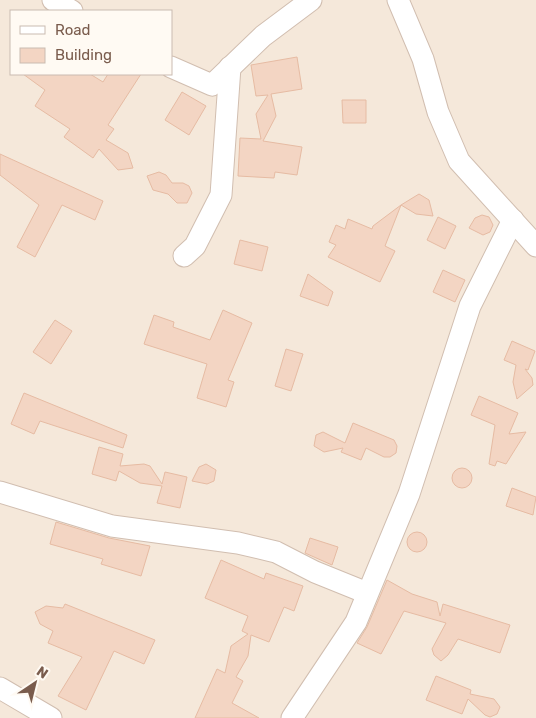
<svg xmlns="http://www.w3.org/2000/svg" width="536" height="718" font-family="Rubik,sans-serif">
	<rect width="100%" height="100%" fill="#fdf6ec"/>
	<path fill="#f5e8da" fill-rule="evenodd" d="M 0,0 L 536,0 L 536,718 L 0,718 ZM 11,11 L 171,11 L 171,74 L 11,74 Z"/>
	<g fill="#f3d5c3" stroke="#e6bba3">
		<polygon points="297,57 302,89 271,94 276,116 263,141 302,147 297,175 275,172 274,178 238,176 240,138 261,139 256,114 268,95 256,96 251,65"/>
		<polygon points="23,74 90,74 103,82 108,74 141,74 108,125 114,129 106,140 128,153 133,168 118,170 99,149 93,158 64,137 70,129 35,106 45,90"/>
		<polygon points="182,92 206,106 189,135 165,120"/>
		<polygon points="342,100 366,100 366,123 343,123"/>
		<polygon points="0,154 103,201 95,220 62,205 35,257 17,247 39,205 0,175"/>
		<polygon points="159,172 166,175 172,183 183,183 189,186 192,193 187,203 177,203 168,194 153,190 147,176"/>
		<polygon points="419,194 429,200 433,216 416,214 401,205"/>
		<polygon points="401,205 385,246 395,251 380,282 328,257 336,245 329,242 336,225 345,229 348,219 372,229 373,226"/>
		<polygon points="482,215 489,217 493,225 490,232 483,235 469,228 475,218"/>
		<polygon points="438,217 456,226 445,249 427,240"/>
		<polygon points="240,240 268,247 262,271 234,264"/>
		<polygon points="443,270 465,280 455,302 433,292"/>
		<polygon points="308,274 333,292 328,306 300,296"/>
		<polygon points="223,310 252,323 228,380 234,382 226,407 197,398 207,364 144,344 154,315 174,322 173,327 210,340"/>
		<polygon points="55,320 72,331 51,364 33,352"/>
		<polygon points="512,341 535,351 528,370 525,369 532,378 533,385 517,399 513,382 516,365 504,360"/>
		<polygon points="286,349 303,354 291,391 275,386"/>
		<polygon points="24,393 127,435 123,448 40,421 34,434 11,424"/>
		<polygon points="479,396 518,413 509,434 526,432 506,464 497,461 495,466 489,464 495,425 471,415"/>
		<polygon points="353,423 394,440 397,446 396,453 390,457 384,457 366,448 361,460 341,452 343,448 324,452 314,446 316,435 323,432 345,443"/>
		<polygon points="99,447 123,454 120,466 144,464 150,466 162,484 165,472 187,477 180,508 157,503 162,486 140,483 119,471 116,481 92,474"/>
		<polygon points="206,464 216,470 214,481 207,484 192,481 199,467"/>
		<circle cx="462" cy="478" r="10"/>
		<polygon points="512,488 536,497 533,515 506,506"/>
		<polygon points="56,522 109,538 150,546 141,576 101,564 103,559 50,544"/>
		<circle cx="417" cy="542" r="10"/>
		<polygon points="310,538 338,547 332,565 305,553"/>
		<polygon points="221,560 264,579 266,573 303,586 294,611 284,607 269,642 251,635 248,656 236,677 243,681 232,703 259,718 195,718 217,669 225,673 231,646 248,634 242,631 248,616 205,598"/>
		<polygon points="387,580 412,594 437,602 440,616 443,604 510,625 500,653 458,639 448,655 441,661 434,655 432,649 446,623 404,611 381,654 357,643 367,627"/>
		<polygon points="65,604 155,640 144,664 114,651 86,710 58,696 82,657 48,643 53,631 40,624 35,612 46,606 63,608"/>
		<polygon points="436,676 471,690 470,694 494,699 500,707 497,714 490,717 485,715 468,699 462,714 426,700"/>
	</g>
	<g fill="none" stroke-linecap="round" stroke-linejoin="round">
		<defs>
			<g id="street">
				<polyline points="53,0 72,11"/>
				<polyline points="398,0 423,59 438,112 459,161 536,246"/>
				<polyline points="171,67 212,85 263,36 311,0"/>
				<polyline points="184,256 195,246 221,195 230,67"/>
				<polyline points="0,492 112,526 238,543 276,552 315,572 367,593"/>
				<polyline points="0,688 51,718"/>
				<polyline points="292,718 356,622 409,494 470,306 513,220"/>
			</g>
		</defs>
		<use href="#street" stroke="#d1beb0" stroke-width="23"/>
		<use href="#street" stroke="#fff" stroke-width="21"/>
	</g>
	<rect x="10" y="10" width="162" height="65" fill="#fffaf3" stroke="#cabbb1"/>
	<rect x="20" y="26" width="25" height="8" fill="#ffffff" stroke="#cabbb1"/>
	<text x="55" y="35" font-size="15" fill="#7a5c4d">Road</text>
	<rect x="20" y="48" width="25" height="15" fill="#f3d5c3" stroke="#cabbb1"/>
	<text x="55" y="60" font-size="15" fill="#7a5c4d">Building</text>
	<g transform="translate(35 683) rotate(35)" stroke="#fffaf3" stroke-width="4" paint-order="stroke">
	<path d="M0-4L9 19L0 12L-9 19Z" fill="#7a5c4d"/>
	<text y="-8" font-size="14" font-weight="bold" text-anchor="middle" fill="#7a5c4d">N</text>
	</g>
</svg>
